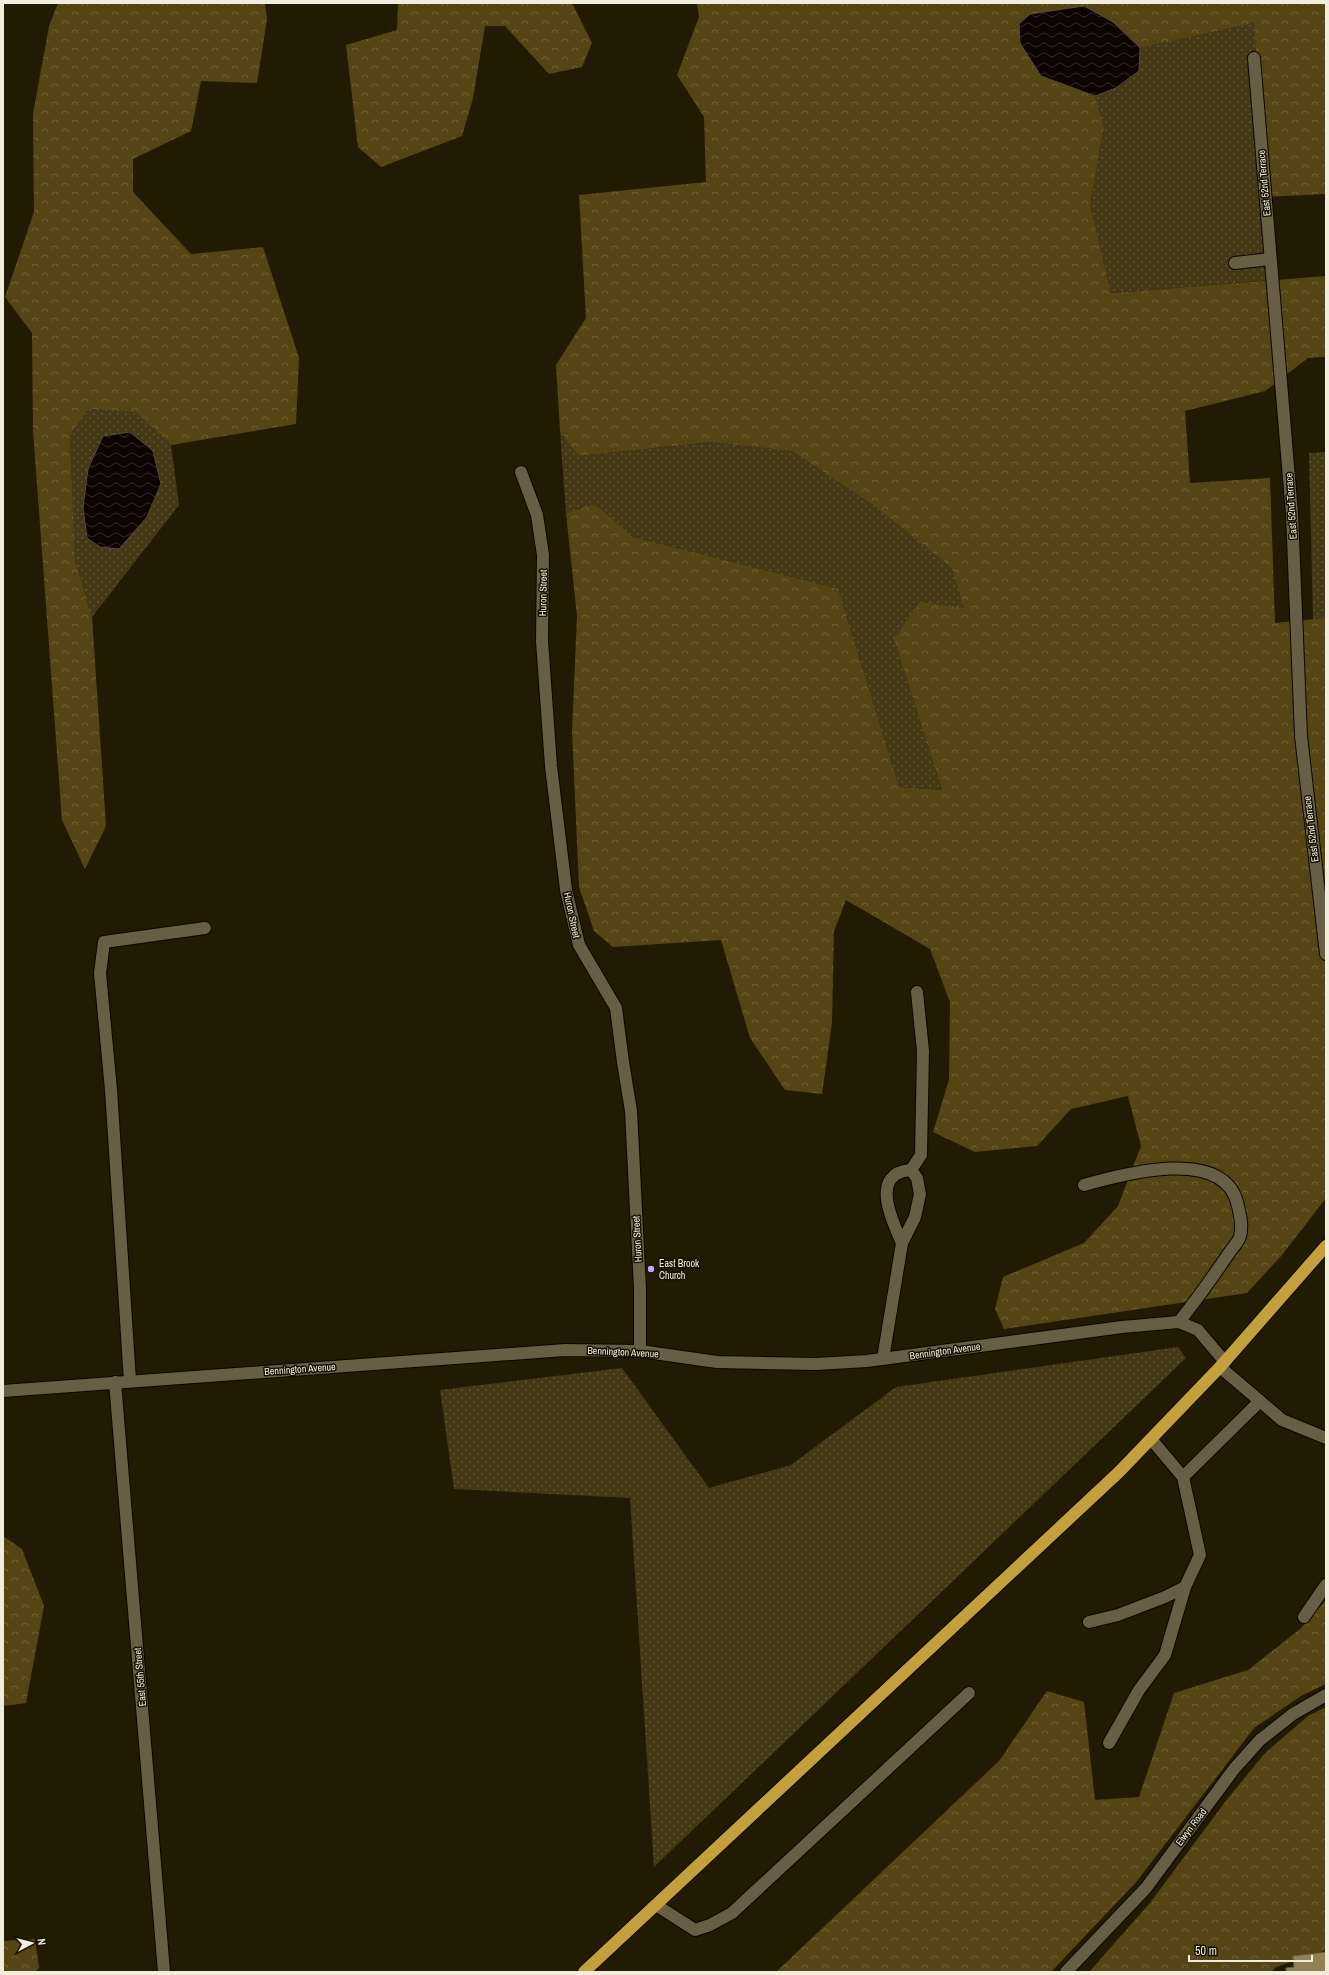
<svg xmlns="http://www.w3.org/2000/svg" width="1329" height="1975" font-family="'Archivo Narrow',sans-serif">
	<defs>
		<pattern id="grass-dots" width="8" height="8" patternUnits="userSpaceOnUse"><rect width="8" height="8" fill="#453814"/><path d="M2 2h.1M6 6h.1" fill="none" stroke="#605536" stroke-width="1.8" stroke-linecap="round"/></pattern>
		<pattern id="forest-crowns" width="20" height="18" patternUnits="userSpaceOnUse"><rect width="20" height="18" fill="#554515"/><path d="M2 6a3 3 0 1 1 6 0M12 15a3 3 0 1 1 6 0" fill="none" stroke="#6e6037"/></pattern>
		<pattern id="water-waves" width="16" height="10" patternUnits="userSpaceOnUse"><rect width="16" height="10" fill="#0e0300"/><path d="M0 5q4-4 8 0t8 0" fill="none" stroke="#322825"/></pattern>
	</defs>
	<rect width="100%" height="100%" fill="#231a03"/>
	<g fill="url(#grass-dots)">
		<polygon points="1254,23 1271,280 1111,293 1090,204 1104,129 1095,96 1116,88 1139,71 1140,48"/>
		<polygon points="89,409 136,411 171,445 179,505 92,617 75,561 70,435"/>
		<polygon points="560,431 580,456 711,442 792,451 873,505 953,568 964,608 894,639 942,790 899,787 838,590 633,537 595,504 566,513"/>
		<polygon points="1326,452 1326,618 1313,619 1309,453"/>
		<polygon points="1178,1347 1186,1358 654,1867 630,1498 454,1489 440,1390 622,1368 709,1488 791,1465 896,1387"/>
	</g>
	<g fill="url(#forest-crowns)">
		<polygon points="58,3 265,3 267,19 257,83 201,81 191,131 133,159 133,192 191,254 263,247 299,358 296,424 171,445 136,412 89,409 70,435 75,561 92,617 106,826 85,869 62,820 33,431 32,333 5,297 34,212 33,114 49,26"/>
		<polygon points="398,3 572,3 592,43 582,67 549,74 505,26 485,26 473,98 462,136 381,167 358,147 346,45 397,30"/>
		<polygon points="697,3 1326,3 1326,194 1265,197 1254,23 1140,48 1113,22 1041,76 1095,96 1104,128 1090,204 1111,293 1326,276 1326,357 1308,358 1265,391 1185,411 1190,483 1270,478 1275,623 1326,618 1326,1198 1282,1255 1247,1293 1004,1329 995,1309 1003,1277 1084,1243 1118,1206 1141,1146 1128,1096 1071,1109 1037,1146 975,1152 933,1132 949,1080 950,1002 930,949 846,900 834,931 832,1023 822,1094 785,1090 750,1038 721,940 613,947 594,931 579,887 572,731 577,616 566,513 595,504 633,537 838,589 899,787 942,790 894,639 920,602 964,608 952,568 873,505 792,451 711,442 579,456 560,431 556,365 586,318 579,195 706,182 704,117 677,75 699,17"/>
		<polygon points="3,1536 22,1549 44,1606 26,1703 3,1706"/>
		<polygon points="1326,1600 1326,1684 1301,1696 1254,1728 1137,1881 1051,1972 776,1972 999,1761 1047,1691 1084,1702 1095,1800 1139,1797 1174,1693 1248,1670 1300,1629"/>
		<polygon points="1326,1707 1326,1950 1276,1967 1272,1972 1089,1972 1150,1903 1225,1802 1265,1753 1308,1716"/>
		<polygon points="35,1939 39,1968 35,1972 3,1972 3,1941"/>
	</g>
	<g fill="url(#water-waves)" stroke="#524942">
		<polygon points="1084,6 1113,22 1140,48 1139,71 1116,88 1095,96 1041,76 1020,43 1019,24 1030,14"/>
		<polygon points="130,432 153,451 161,484 147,517 119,549 100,547 87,538 83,508 88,469 103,436"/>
	</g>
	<polygon fill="#928152" stroke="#665a39" points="1326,1952 1326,1972 1286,1972 1286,1968 1294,1967 1293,1956"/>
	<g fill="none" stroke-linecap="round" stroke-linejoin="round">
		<defs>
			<g id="minor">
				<polyline points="1254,58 1292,514 1301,736 1326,954"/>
				<polyline points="1235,263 1270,259"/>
				<polyline points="521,472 537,515 543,555 542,641 551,766 566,890 579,945 616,1008 623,1062 631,1111 640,1289 640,1351"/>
				<polyline points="911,1170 921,1155 923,1051 917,992"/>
				<path d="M 1084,1185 C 1123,1174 1226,1145 1238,1206 C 1240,1215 1243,1226 1240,1236 C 1239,1242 1232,1248 1229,1253 C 1213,1277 1196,1300 1179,1322"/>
				<path d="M 883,1359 L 902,1243 L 915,1217 L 920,1194 L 917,1178 L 911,1170 C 869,1173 892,1221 902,1243"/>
				<polyline points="1220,1367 1282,1420 1326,1438"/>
				<polyline points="130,1381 111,1090 100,973 104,942 205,928"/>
				<polyline points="115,1382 164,1972"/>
				<polyline points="3,1391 565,1350 640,1351 717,1362 816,1364 867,1361 1122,1327 1179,1322 1198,1330 1225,1362"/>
				<polyline points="1183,1477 1260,1401"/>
				<polyline points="1304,1617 1326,1585"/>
				<polyline points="1089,1622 1118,1615 1165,1597 1185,1587 1200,1555 1183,1477 1151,1439"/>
				<polyline points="1109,1743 1139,1690 1165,1655 1185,1587"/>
				<polyline points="656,1905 695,1930 710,1925 732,1913 969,1693"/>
				<polyline points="1066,1972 1146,1888 1234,1769 1260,1740 1293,1714 1326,1695"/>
			</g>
			<polyline id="highway" points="584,1972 1119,1472 1220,1367 1326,1246"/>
		</defs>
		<use href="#minor" stroke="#0c0500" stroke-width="14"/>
		<use href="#highway" stroke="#0c0500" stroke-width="14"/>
		<use href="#minor" stroke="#685e44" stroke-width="12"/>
		<use href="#highway" stroke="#c2a13d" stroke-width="12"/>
	</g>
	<circle fill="#c2a8f2" stroke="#191100" stroke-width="1.5" cx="651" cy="1269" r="4"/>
	<g text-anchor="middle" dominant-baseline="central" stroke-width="3" stroke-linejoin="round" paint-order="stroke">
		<g font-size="10" fill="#f2ecdd" stroke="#191100">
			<text transform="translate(1264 183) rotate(-95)">East 52nd Terrace</text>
			<text transform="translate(1291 506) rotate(-94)">East 52nd Terrace</text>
			<text transform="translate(543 593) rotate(-89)">Huron Street</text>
			<text transform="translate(1311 829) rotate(-97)">East 52nd Terrace</text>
			<text transform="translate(572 915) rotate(78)">Huron Street</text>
			<text transform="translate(637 1239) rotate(-93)">Huron Street</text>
			<text transform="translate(945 1351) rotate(-8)">Bennington Avenue</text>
			<text transform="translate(623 1352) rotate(3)">Bennington Avenue</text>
			<text transform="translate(300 1369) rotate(-4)">Bennington Avenue</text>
			<text transform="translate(140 1677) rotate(-95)">East 55th Street</text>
			<text transform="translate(1191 1827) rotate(-53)">Elwyn Road</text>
		</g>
		<g font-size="10" fill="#f2ecdd" stroke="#191100" text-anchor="start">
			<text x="659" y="1263">East Brook<tspan x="659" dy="12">Church</tspan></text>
		</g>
	</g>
	<rect width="1329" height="1975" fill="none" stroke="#f2ecdd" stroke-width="8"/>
	<g transform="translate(32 1943) rotate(83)" stroke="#191100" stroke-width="3" paint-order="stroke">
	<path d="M0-3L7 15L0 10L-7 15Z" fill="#f2ecdd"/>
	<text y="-6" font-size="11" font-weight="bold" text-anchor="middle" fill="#f2ecdd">N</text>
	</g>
	<path d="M1189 1955v6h123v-6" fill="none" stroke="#f2ecdd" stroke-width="2"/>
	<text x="1195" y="1955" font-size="12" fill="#f2ecdd" stroke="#191100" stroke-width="3" paint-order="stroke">50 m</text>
</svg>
